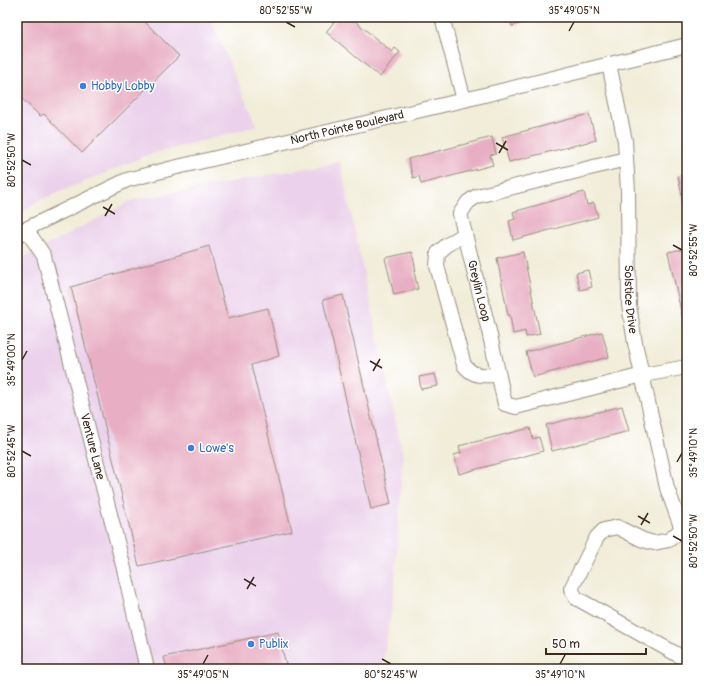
<svg xmlns="http://www.w3.org/2000/svg" width="704" height="686" font-family="Pangolin,sans-serif">
	<rect width="100%" height="100%" fill="#fff"/>
	<filter id="ink" filterUnits="userSpaceOnUse"><feTurbulence type="fractalNoise" baseFrequency=".025" numOctaves="2"/><feDisplacementMap in="SourceGraphic" scale="8" xChannelSelector="R" yChannelSelector="G"/><feConvolveMatrix kernelMatrix="1 2 1 2 8 2 1 2 1" color-interpolation-filters="sRGB"/></filter>
	<filter id="wash" filterUnits="userSpaceOnUse"><feTurbulence type="fractalNoise" baseFrequency=".012" numOctaves="4" result="noise"/><feDisplacementMap in="SourceGraphic" scale="16" xChannelSelector="R" yChannelSelector="G"/><feGaussianBlur stdDeviation="0.9" result="paint"/><feColorMatrix in="noise" values="0 0 0 0 0 0 0 0 0 0 0 0 0 0 0 0 0 1.4 0 .05"/><feComposite in="paint" operator="in"/></filter>
	<g filter="url(#wash)">
		<rect width="100%" height="100%" fill="#f1edd9"/>
		<g fill="#ebd1eb">
			<polygon points="17,17 206,17 212,23 257,126 145,156 36,202 17,216"/>
			<polygon points="340,162 403,456 394,592 382,669 17,669 17,261 133,200"/>
		</g>
		<g id="blocks">
			<g fill="#e8aec3">
				<polygon points="17,17 140,17 179,56 82,153 44,114 40,116 17,94 17,86 18,85 17,84"/>
				<polygon points="338,17 350,17 392,52 395,48 400,52 380,77 326,32"/>
				<polygon points="509,17 541,17 512,26"/>
				<polygon points="589,114 596,140 509,162 502,137"/>
				<polygon points="492,137 496,154 490,155 493,165 421,184 419,176 413,178 408,159"/>
				<polygon points="687,174 687,209 685,210 678,176"/>
				<polygon points="584,192 587,205 594,203 598,217 513,240 509,221 515,219 513,212"/>
				<polygon points="209,246 228,318 268,308 279,356 251,365 292,531 139,566 71,287"/>
				<polygon points="687,248 687,334 686,334 668,252"/>
				<polygon points="412,252 416,271 414,272 418,289 394,295 385,258"/>
				<polygon points="523,252 540,334 526,337 525,331 513,334 510,315 508,315 497,258"/>
				<polygon points="588,270 592,287 580,290 576,273"/>
				<polygon points="343,295 391,504 371,509 323,300"/>
				<polygon points="602,332 609,357 533,377 526,352"/>
				<polygon points="435,374 438,386 421,389 419,377"/>
				<polygon points="622,406 629,431 552,451 546,425"/>
				<polygon points="530,428 533,439 539,437 543,451 459,474 454,455 461,453 459,446"/>
				<polygon points="278,632 287,669 167,669 164,657"/>
			</g>
		</g>
	</g>
	<g filter="url(#ink)">
		<use href="#blocks" fill-opacity="0" stroke="#968c7c" stroke-width="1"/>
		<g fill="none" stroke-linecap="round" stroke-linejoin="round">
			<defs>
				<g id="minor">
					<polyline points="442,17 464,100"/>
					<path id="s1" d="M 609,64 L 625,141 L 628,191 L 629,305 L 635,343 L 667,488 L 682,529 L 687,536"/>
					<path id="s2" d="M 626,159 L 477,196 L 468,202 L 460,214 L 489,331 L 505,404 L 516,407 L 643,375 L 687,367"/>
					<path id="s3" d="M 26,229 L 44,256 L 124,569 L 147,669"/>
					<path d="M 465,234 L 447,245 L 438,253 L 437,266 L 464,365 C 474,378 483,375 498,375"/>
					<path id="s4" d="M 17,236 L 26,229 L 127,180 L 173,168 L 464,100 L 687,45"/>
					<polyline points="682,529 669,540 654,543 643,540 617,527 604,530 597,537 571,589 576,598 687,660"/>
				</g>
			</defs>
			<use href="#minor" stroke="#968c7c" stroke-width="16"/>
			<use href="#minor" stroke="#fff" stroke-width="14"/>
		</g>
	</g>
	<path fill="none" stroke="#3b2a1e" stroke-width="1.5" d="M 286,22 L 295,27M 569,31 L 574,22M 496,143 L 508,150M 499,153 L 506,141M 22,160 L 31,165M 103,207 L 115,214M 105,216 L 112,204M 673,245 L 682,250M 22,360 L 27,351M 370,361 L 382,368M 373,371 L 380,359M 22,451 L 31,456M 677,462 L 682,453M 638,516 L 650,523M 641,525 L 648,513M 673,536 L 682,541M 244,579 L 256,586M 247,589 L 254,577M 382,659 L 391,664M 203,664 L 208,655M 560,664 L 565,655"/>
	<g fill="#3f7fe0" stroke="#fff" stroke-width="1.5">
		<circle cx="83" cy="86" r="4"/>
		<circle cx="191" cy="448" r="4"/>
		<circle cx="251" cy="644" r="4"/>
	</g>
	<g text-anchor="middle" dominant-baseline="central" stroke-width="3" stroke-linejoin="round" paint-order="stroke">
		<g font-size="12" fill="#366cbe" stroke="#fff" text-anchor="start">
			<text x="91" y="86">Hobby Lobby</text>
			<text x="199" y="448">Lowe's</text>
			<text x="259" y="644">Publix</text>
		</g>
		<g font-size="12" fill="#3b2a1e" stroke="#fff">
			<text stroke="none"><textPath href="#s4" startOffset="350">North Pointe Boulevard</textPath></text>
			<text stroke="none"><textPath href="#s2" startOffset="258">Greylin Loop</textPath></text>
			<text stroke="none"><textPath href="#s1" startOffset="237">Solstice Drive</textPath></text>
			<text stroke="none"><textPath href="#s3" startOffset="229">Venture Lane</textPath></text>
		</g>
	</g>
	<rect width="704" height="686" fill="none" stroke="#fff" stroke-width="44"/>
	<path d="M546 648v6h100v-6" fill="none" stroke="#3b2a1e" stroke-width="2"/>
	<text x="552" y="648" font-size="12" fill="#3b2a1e" stroke="#ffffff" stroke-width="3" paint-order="stroke">50 m</text>
	<rect x="22" y="22" width="660" height="642" fill="none" stroke="#3b2a1e" stroke-width="1.5"/>
	<g font-size="10" text-anchor="middle" fill="#3b2a1e">
		<text x="286" y="14">80°52'55"W</text>
		<text x="574" y="14">35°49'05"N</text>
		<text transform="translate(11 160) rotate(-90)" y="4">80°52'50"W</text>
		<text transform="translate(693 250) rotate(-90)" y="4">80°52'55"W</text>
		<text transform="translate(11 360) rotate(-90)" y="4">35°49'00"N</text>
		<text transform="translate(11 451) rotate(-90)" y="4">80°52'45"W</text>
		<text transform="translate(693 453) rotate(-90)" y="4">35°49'10"N</text>
		<text transform="translate(693 541) rotate(-90)" y="4">80°52'50"W</text>
		<text x="203" y="678">35°49'05"N</text>
		<text x="391" y="678">80°52'45"W</text>
		<text x="560" y="678">35°49'10"N</text>
	</g>
</svg>
